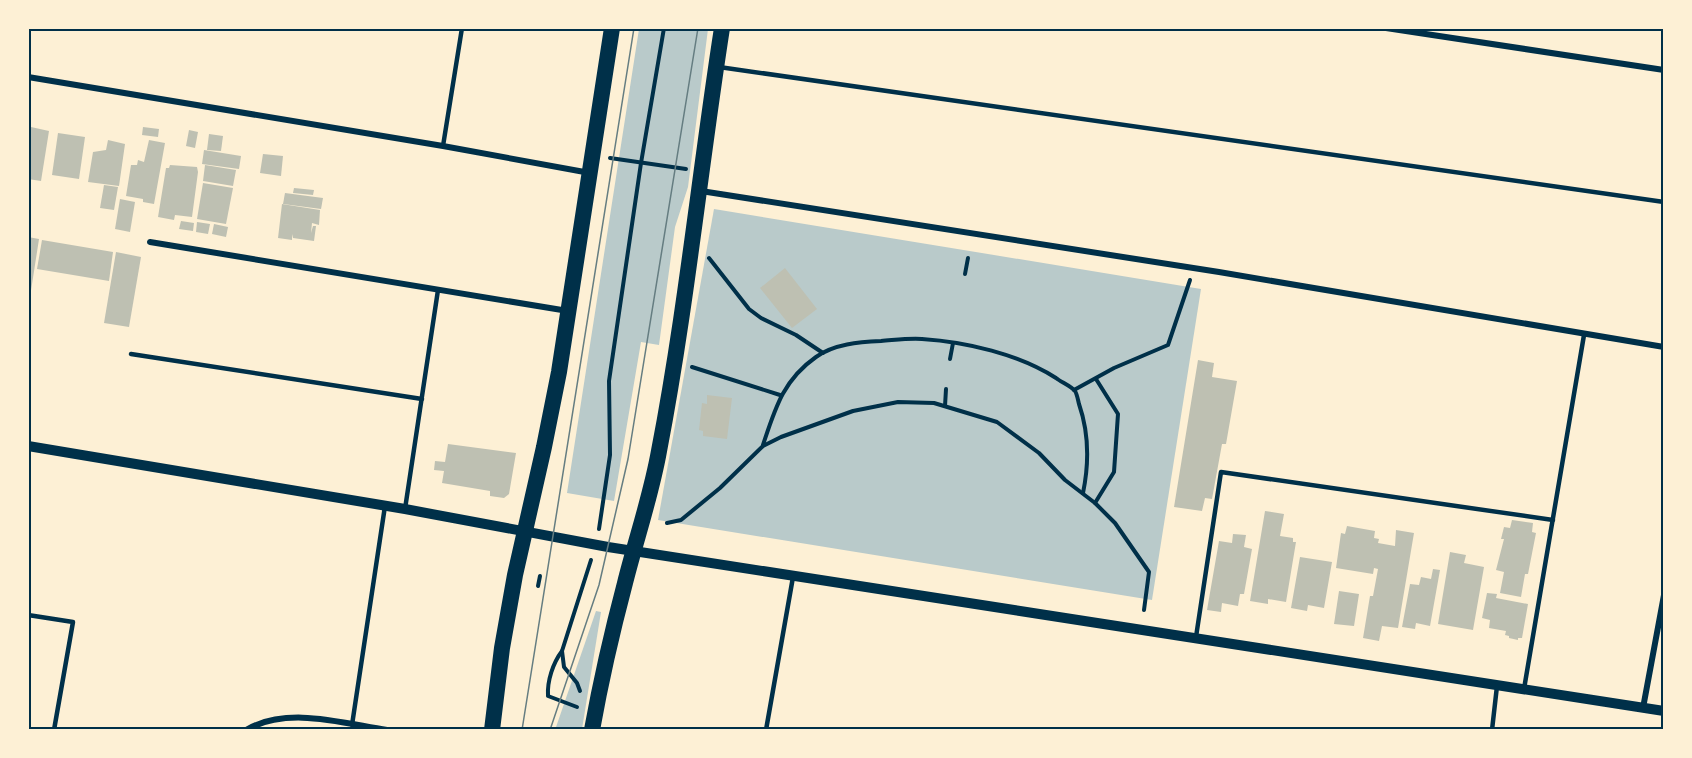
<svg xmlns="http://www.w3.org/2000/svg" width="1692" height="758" font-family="'Public Sans',sans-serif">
	<rect width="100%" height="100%" fill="#fdf0d5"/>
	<g fill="#b9caca">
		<polygon points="639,29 708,29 688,187 675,227 659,345 641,342 614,501 567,493"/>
		<polygon points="714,209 1201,289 1152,600 658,520"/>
		<polygon points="596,611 601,612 582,729 555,730"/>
	</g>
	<g fill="#bec0b2">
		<polygon points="31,127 49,131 41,181 28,179 28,139"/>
		<polygon points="143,127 159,129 158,137 142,135"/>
		<polygon points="189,130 198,132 195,148 186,146"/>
		<polygon points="58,133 85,137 79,179 52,175"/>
		<polygon points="209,134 223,136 221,151 207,150"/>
		<polygon points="108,140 125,144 119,186 88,182 93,152 106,150"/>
		<polygon points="149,140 165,143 154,204 143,202 143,199 126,196 131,165 137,165 138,160 144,162"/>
		<polygon points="204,150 241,156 239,169 202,164"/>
		<polygon points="263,154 283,156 281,176 260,173"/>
		<polygon points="170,165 197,167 198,172 192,217 175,215 174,220 158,217 166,168 169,168"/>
		<polygon points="205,165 236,170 233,186 203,181"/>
		<polygon points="203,183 233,188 226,224 197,219"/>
		<polygon points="104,185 118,187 114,210 100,208"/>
		<polygon points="294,188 314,190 313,195 293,193"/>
		<polygon points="285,193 323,198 321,209 283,204"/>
		<polygon points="120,199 135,202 130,232 115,229"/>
		<polygon points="282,204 320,210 319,225 312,223 311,233 313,226 316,226 314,241 293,238 292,234 292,240 278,238"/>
		<polygon points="181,221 194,223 193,231 179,229"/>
		<polygon points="197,222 210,224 208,234 196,232"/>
		<polygon points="214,224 228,227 226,237 212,234"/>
		<polygon points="28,237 39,239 30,297 28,297"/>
		<polygon points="42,240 113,252 109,281 37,269"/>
		<polygon points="116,252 141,257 129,327 104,323"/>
		<polygon points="785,268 817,309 792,328 760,288"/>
		<polygon points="1198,360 1214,363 1212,377 1237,381 1226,444 1222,444 1212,499 1205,498 1202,511 1174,507"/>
		<polygon points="707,395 732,398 727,439 703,436 703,431 699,430 702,403 707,404"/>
		<polygon points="448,444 516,453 509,494 504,498 490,496 490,491 442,483 444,471 434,470 435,461 445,462"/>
		<polygon points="1265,511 1284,514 1280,536 1293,538 1293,542 1296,542 1286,602 1268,599 1268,604 1250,601"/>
		<polygon points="1512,520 1533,523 1532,532 1536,533 1528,574 1525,574 1521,597 1500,593 1504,572 1496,570 1504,539 1501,539 1504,527 1510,528"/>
		<polygon points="1347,526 1375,531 1374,538 1379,539 1378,543 1395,546 1396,530 1414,533 1398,628 1382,626 1379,641 1363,638 1370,596 1373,596 1378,569 1374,568 1373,574 1336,568 1341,533 1345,534"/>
		<polygon points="1233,534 1246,535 1244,547 1252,549 1244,594 1240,594 1238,606 1222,603 1221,612 1207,610 1219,541 1232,543"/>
		<polygon points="1450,552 1466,555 1464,563 1484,567 1473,630 1438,624"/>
		<polygon points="1300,557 1332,562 1324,608 1308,605 1307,611 1291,608"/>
		<polygon points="1433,569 1440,570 1430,626 1416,623 1415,629 1402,627 1410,584 1419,585 1421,577 1431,579"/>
		<polygon points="1339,591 1359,594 1354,626 1334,624"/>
		<polygon points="1487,593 1497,594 1496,598 1528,604 1522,638 1518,638 1518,640 1509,638 1509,636 1505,635 1506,631 1489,628 1490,620 1482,618"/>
	</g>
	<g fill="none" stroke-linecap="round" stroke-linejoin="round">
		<g stroke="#003049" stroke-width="4">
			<polyline points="610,158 686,169"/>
			<polyline points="709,258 749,309 761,318 796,335 823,353"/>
			<polyline points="965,274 968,258"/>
			<polyline points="950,359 953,343"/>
			<polyline points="692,367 780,395"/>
			<polyline points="1074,390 1114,368 1168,345 1190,280"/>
			<polyline points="945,406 946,389"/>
			<path d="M 763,445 C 775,409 783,380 816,357 C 834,344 859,342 881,341 C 895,340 909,338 922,339 C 967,342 1018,354 1056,378 C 1061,382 1071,386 1075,391 C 1077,394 1078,400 1079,404 C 1089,433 1089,464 1083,493"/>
			<polyline points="1095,503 1114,472 1118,414 1096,379"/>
			<polyline points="667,523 681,520 720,488 763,446 781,437 853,411 898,402 934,403 997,422 1039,453 1065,480 1095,503 1115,523 1149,572 1144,610"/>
			<polyline points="599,529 610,455 609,381 641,163 664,28"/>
			<polyline points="538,586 540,576"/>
			<polyline points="562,651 564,667 577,683 580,691"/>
			<path d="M 577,707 L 548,696 C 547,681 553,663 562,651 L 591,560"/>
		</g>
		<g stroke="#003049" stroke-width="4.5">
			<polyline points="719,67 1664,202"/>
			<polyline points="443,146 462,28"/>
			<polyline points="131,354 422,399"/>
			<polyline points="405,509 438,290"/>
			<polyline points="28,615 73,622 54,730"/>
			<polyline points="1196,637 1221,472 1553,520"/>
			<polyline points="1524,689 1584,335"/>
			<polyline points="352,725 385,506"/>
			<polyline points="766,730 793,577"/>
			<polyline points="1492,730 1497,686"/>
		</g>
		<g stroke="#003049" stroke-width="6">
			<polyline points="1386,28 1664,70"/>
			<polyline points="28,77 443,146 590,173"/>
			<polyline points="701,191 1219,272 1664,347"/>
			<polyline points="150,242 568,311"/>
			<polyline points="1643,708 1664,595"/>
			<path d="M 246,730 C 287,706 342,723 387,730"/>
		</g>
		<polyline stroke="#003049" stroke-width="10" points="28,446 405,509 608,547 1664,711"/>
		<g stroke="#003049" stroke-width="16">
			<polyline points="492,730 502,648 515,575 544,447 559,372 612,28"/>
			<path d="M 592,730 C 601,680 612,632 625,583 C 636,539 651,496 659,451 C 686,311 700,169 722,28"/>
		</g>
		<g stroke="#657d81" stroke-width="1.5">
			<polyline points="522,730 634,28"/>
			<polyline points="550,730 599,585 628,459 698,28"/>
		</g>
	</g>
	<rect width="1692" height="758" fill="none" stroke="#fdf0d5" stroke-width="60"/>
	<rect x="30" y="30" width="1632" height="698" fill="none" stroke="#003049" stroke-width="2"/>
</svg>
